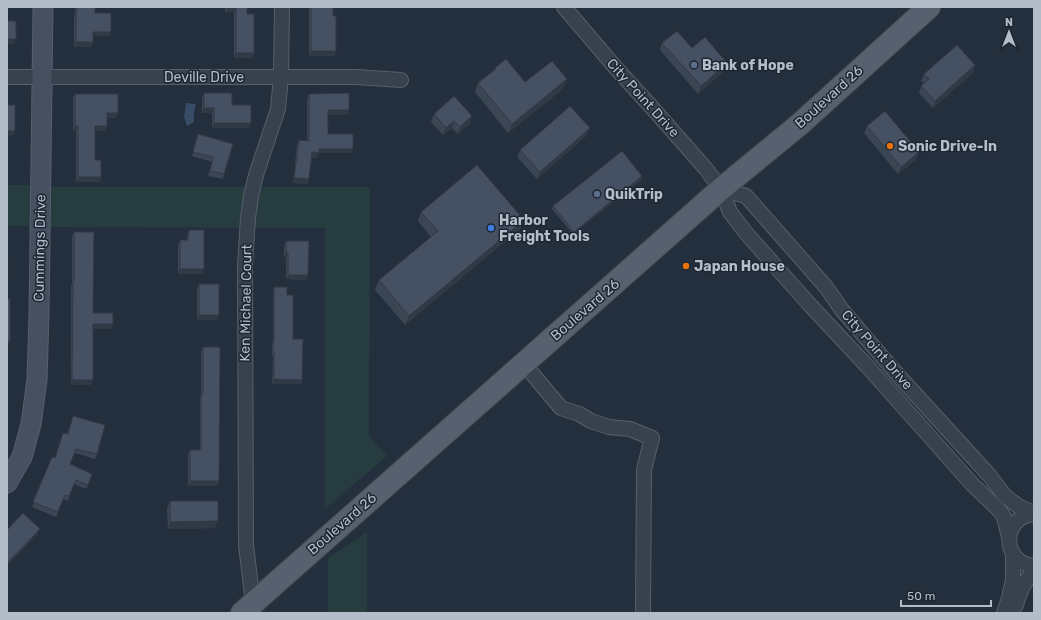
<svg xmlns="http://www.w3.org/2000/svg" width="1041" height="620" font-family="Rubik,sans-serif">
	<rect width="100%" height="100%" fill="#242f3e"/>
	<g fill="#263c3f">
		<rect x="7" y="185" width="25" height="41"/>
		<polygon points="48,187 370,187 369,436 387,456 325,509 325,228 48,227"/>
		<polygon points="367,532 367,613 328,613 328,558"/>
	</g>
	<polygon fill="#394c67" points="186,103 196,104 194,112 194,122 187,126 184,117"/>
	<g fill="none" stroke-linecap="round" stroke-linejoin="round">
		<defs>
			<g id="street">
				<polyline points="564,7 615,67 656,112 706,169 721,189 730,212 746,233 809,304 867,366 972,484 1000,511 1004,517 1009,537"/>
				<polyline points="7,77 356,77 401,80"/>
				<polyline points="721,189 746,196 826,287 842,310 896,373 989,475 1005,496 1018,506 1034,513"/>
				<polyline points="524,364 561,408 579,414 591,421 609,427 630,429 652,438 644,470 643,613"/>
				<path d="M 1034,514 C 1001,517 1001,563 1034,566"/>
				<polyline points="253,603 246,545 245,265 248,218 251,196 256,175 278,109 281,77 282,7"/>
				<path d="M 1015,607 C 1020,594 1023,581 1034,572"/>
				<polyline points="1004,613 1009,598 1013,580 1013,554"/>
			</g>
			<polyline id="secondary" points="7,483 22,457 31,424 37,380 39,315 43,7"/>
			<polyline id="primary" points="242,613 721,189 800,124 929,7"/>
		</defs>
		<use href="#street" stroke="#565f6c" stroke-width="16"/>
		<use href="#secondary" stroke="#565f6c" stroke-width="21"/>
		<use href="#primary" stroke="#414a57" stroke-width="24"/>
		<use href="#street" stroke="#38414e" stroke-width="14"/>
		<use href="#secondary" stroke="#465061" stroke-width="19"/>
		<use href="#primary" stroke="#56606e" stroke-width="22"/>
	</g>
	<g fill="#3b4654">
		<polygon points="75,7 95,7 95,13 111,32 109,36 93,36 93,42 91,47 74,47 74,18 75,14"/>
		<polygon points="225,7 247,7 247,14 254,53 252,58 234,58 234,12 225,12"/>
		<polygon points="309,7 333,7 333,16 336,51 334,56 309,56"/>
		<polygon points="662,43 692,48 725,70 698,94 660,50"/>
		<polygon points="495,68 525,82 563,89 508,133 475,92 478,83 494,70"/>
		<polygon points="973,73 933,108 919,93 921,86 924,84 921,81 924,74"/>
		<polygon points="204,93 232,105 251,123 249,128 212,128 212,113 202,113 202,98"/>
		<polygon points="75,94 118,113 116,118 107,118 107,126 105,131 95,131 95,160 100,182 76,182 76,131 73,131 73,98"/>
		<polygon points="309,94 347,115 328,115 328,134 351,153 318,153 317,158 312,157 309,179 307,184 293,183 297,144 299,140 307,140 307,99"/>
		<polygon points="434,114 470,123 458,134 452,128 443,135 431,122"/>
		<polygon points="867,126 916,160 898,174 864,133"/>
		<polygon points="198,134 224,174 223,179 208,176 212,162 192,156"/>
		<polygon points="587,135 537,179 517,157 520,150"/>
		<polygon points="642,179 573,234 552,209 553,206"/>
		<polygon points="421,212 524,220 520,229 405,325 375,290 379,280 431,237 418,221"/>
		<polygon points="189,230 204,269 202,274 178,274 178,245 180,240 187,240 187,235"/>
		<polygon points="74,232 93,313 111,329 93,329 91,385 71,385 71,287 72,283 72,237"/>
		<polygon points="286,241 308,275 306,280 286,279 286,257 284,257 284,246"/>
		<polygon points="199,284 217,320 197,320 197,289"/>
		<polygon points="274,287 287,295 293,339 302,380 301,384 272,384 273,356 272,355 272,344 273,342 273,292"/>
		<polygon points="203,347 217,486 188,486 188,455 190,450 200,450 200,399 201,395 201,352"/>
		<polygon points="73,416 97,454 95,459 75,453 70,465 91,479 86,489 74,484 68,501 63,499 56,517 32,507 55,458 63,433 67,434"/>
		<polygon points="170,501 215,528 168,529 167,509"/>
	</g>
	<g fill="#303945">
		<polygon points="227,8 236,8 234,12 225,12"/>
		<polygon points="93,32 111,32 109,36 91,36"/>
		<polygon points="7,39 16,39 14,44 7,44"/>
		<polygon points="76,42 93,42 91,47 74,47"/>
		<polygon points="311,51 336,51 334,56 309,56"/>
		<polygon points="236,53 254,53 252,58 234,58"/>
		<polygon points="727,63 725,70 698,94 701,86"/>
		<polygon points="975,65 973,73 933,108 935,101"/>
		<polygon points="567,79 563,89 508,133 512,124"/>
		<polygon points="204,108 214,108 212,113 202,113"/>
		<polygon points="328,110 349,110 347,115 327,115"/>
		<polygon points="107,113 118,113 116,118 105,118"/>
		<polygon points="472,116 470,123 458,134 460,127"/>
		<polygon points="454,121 452,128 443,135 446,128"/>
		<polygon points="214,123 251,123 249,128 212,128"/>
		<polygon points="75,126 78,126 76,131 73,131"/>
		<polygon points="95,126 107,126 105,131 94,131"/>
		<polygon points="590,128 587,135 537,179 540,172"/>
		<polygon points="7,131 15,131 13,136 7,135"/>
		<polygon points="319,149 353,149 351,153 318,153 317,158 310,157 312,152"/>
		<polygon points="919,152 916,160 898,174 901,167"/>
		<polygon points="642,176 642,179 573,234 574,232"/>
		<polygon points="78,177 101,177 100,182 76,182"/>
		<polygon points="294,178 309,179 307,184 293,183"/>
		<polygon points="524,220 520,229 405,325 409,316"/>
		<polygon points="286,253 288,253 286,257 284,257"/>
		<polygon points="180,269 204,269 202,274 178,274"/>
		<polygon points="288,275 308,275 306,280 286,279"/>
		<polygon points="199,315 219,315 217,320 197,320"/>
		<polygon points="93,324 113,324 111,329 91,329"/>
		<polygon points="7,341 10,341 8,346 7,346"/>
		<polygon points="274,379 302,380 301,384 272,384"/>
		<polygon points="72,380 93,380 91,385 71,385"/>
		<polygon points="190,481 219,481 217,486 188,486"/>
		<polygon points="218,521 215,528 168,529 170,522"/>
		<polygon points="40,529 38,534 7,566 7,563"/>
	</g>
	<g fill="#455162" stroke="#303945">
		<polygon points="77,7 95,7 95,13 111,13 111,32 93,32 93,42 76,42 76,13 77,13"/>
		<polygon points="227,7 247,7 247,14 254,14 254,53 236,53 236,8 227,8"/>
		<polygon points="311,7 333,7 333,16 336,16 336,51 311,51"/>
		<rect x="7" y="21" width="9" height="18"/>
		<polygon points="677,31 692,48 705,37 727,63 701,86 662,43"/>
		<polygon points="957,45 975,65 935,101 921,86 929,79 924,74"/>
		<polygon points="506,59 525,82 552,61 567,79 512,124 478,83 496,69 495,68"/>
		<polygon points="204,93 232,93 232,105 251,105 251,123 214,123 214,108 204,108"/>
		<polygon points="349,93 349,110 328,110 328,134 353,134 353,149 319,149 319,153 312,152 309,179 294,178 299,140 309,141 309,94"/>
		<polygon points="75,94 118,94 118,113 107,113 107,126 95,126 95,160 101,160 101,177 78,177 78,126 75,126"/>
		<polygon points="454,96 472,116 460,127 454,121 446,128 434,114"/>
		<rect x="7" y="105" width="8" height="26"/>
		<polygon points="570,106 590,128 540,172 520,150"/>
		<polygon points="885,111 919,152 901,167 867,126"/>
		<polygon points="198,134 233,144 224,174 210,171 213,157 193,152"/>
		<polygon points="622,151 642,176 574,232 553,206"/>
		<polygon points="477,165 524,220 409,316 379,280 438,231 421,212"/>
		<polygon points="7,226 8,275 7,275"/>
		<polygon points="189,230 204,230 204,269 180,269 180,240 188,240"/>
		<polygon points="74,232 94,232 93,313 113,313 113,324 93,324 93,380 72,380 73,282 74,282"/>
		<polygon points="286,241 309,241 308,275 288,275 288,253 286,253"/>
		<rect x="199" y="284" width="20" height="31"/>
		<polygon points="274,287 287,287 287,295 293,295 293,339 303,339 302,380 274,379 274,351 273,351 274,339"/>
		<rect x="7" y="299" width="3" height="42"/>
		<polygon points="203,347 220,347 219,481 190,481 190,450 201,450 201,394 203,394"/>
		<polygon points="73,416 105,425 97,454 76,449 70,464 92,474 88,485 76,480 69,496 65,495 58,512 33,502 52,457 55,458 63,433 68,434"/>
		<polygon points="170,501 218,501 218,521 170,522"/>
		<polygon points="23,513 40,529 7,563 7,530"/>
	</g>
	<g fill="#5c6f8a" stroke="#1d2633" stroke-width="1.5">
		<circle cx="694" cy="65" r="4"/>
		<circle cx="597" cy="194" r="4"/>
	</g>
	<g fill="#e8710a" stroke="#1d2633" stroke-width="1.5">
		<circle cx="890" cy="146" r="4"/>
		<circle cx="686" cy="266" r="4"/>
	</g>
	<circle fill="#3f7fe0" stroke="#1d2633" stroke-width="1.5" cx="491" cy="228" r="4"/>
	<g text-anchor="middle" dominant-baseline="central" stroke-width="3" stroke-linejoin="round" paint-order="stroke">
		<g font-size="14" font-weight="bold" fill="#b4bcc9" stroke="#1d2633" text-anchor="start">
			<text x="702" y="65">Bank of Hope</text>
			<text x="898" y="146">Sonic Drive-In</text>
			<text x="605" y="194">QuikTrip</text>
			<text x="499" y="220">Harbor<tspan x="499" dy="16">Freight Tools</tspan></text>
			<text x="694" y="266">Japan House</text>
		</g>
		<g font-size="14" fill="#b4bcc9" stroke="#1d2633">
			<text x="204" y="77">Deville Drive</text>
			<text transform="translate(829 97) rotate(-42)">Boulevard 26</text>
			<text transform="translate(643 98) rotate(48)">City Point Drive</text>
			<text transform="translate(40 248) rotate(-89)">Cummings Drive</text>
			<text transform="translate(246 303) rotate(-89)">Ken Michael Court</text>
			<text transform="translate(585 310) rotate(-41)">Boulevard 26</text>
			<text transform="translate(877 350) rotate(49)">City Point Drive</text>
			<text transform="translate(342 524) rotate(-41)">Boulevard 26</text>
		</g>
	</g>
	<rect width="1041" height="620" fill="none" stroke="#b4bcc9" stroke-width="16"/>
	<g transform="translate(1009 32)" stroke="#1d2633" stroke-width="3" paint-order="stroke">
	<path d="M0-3L7 15L0 10L-7 15Z" fill="#b4bcc9"/>
	<text y="-6" font-size="11" font-weight="bold" text-anchor="middle" fill="#b4bcc9">N</text>
	</g>
	<path d="M901 600v6h90v-6" fill="none" stroke="#b4bcc9" stroke-width="2"/>
	<text x="907" y="600" font-size="12" fill="#b4bcc9" stroke="#1d2633" stroke-width="3" paint-order="stroke">50 m</text>
</svg>
